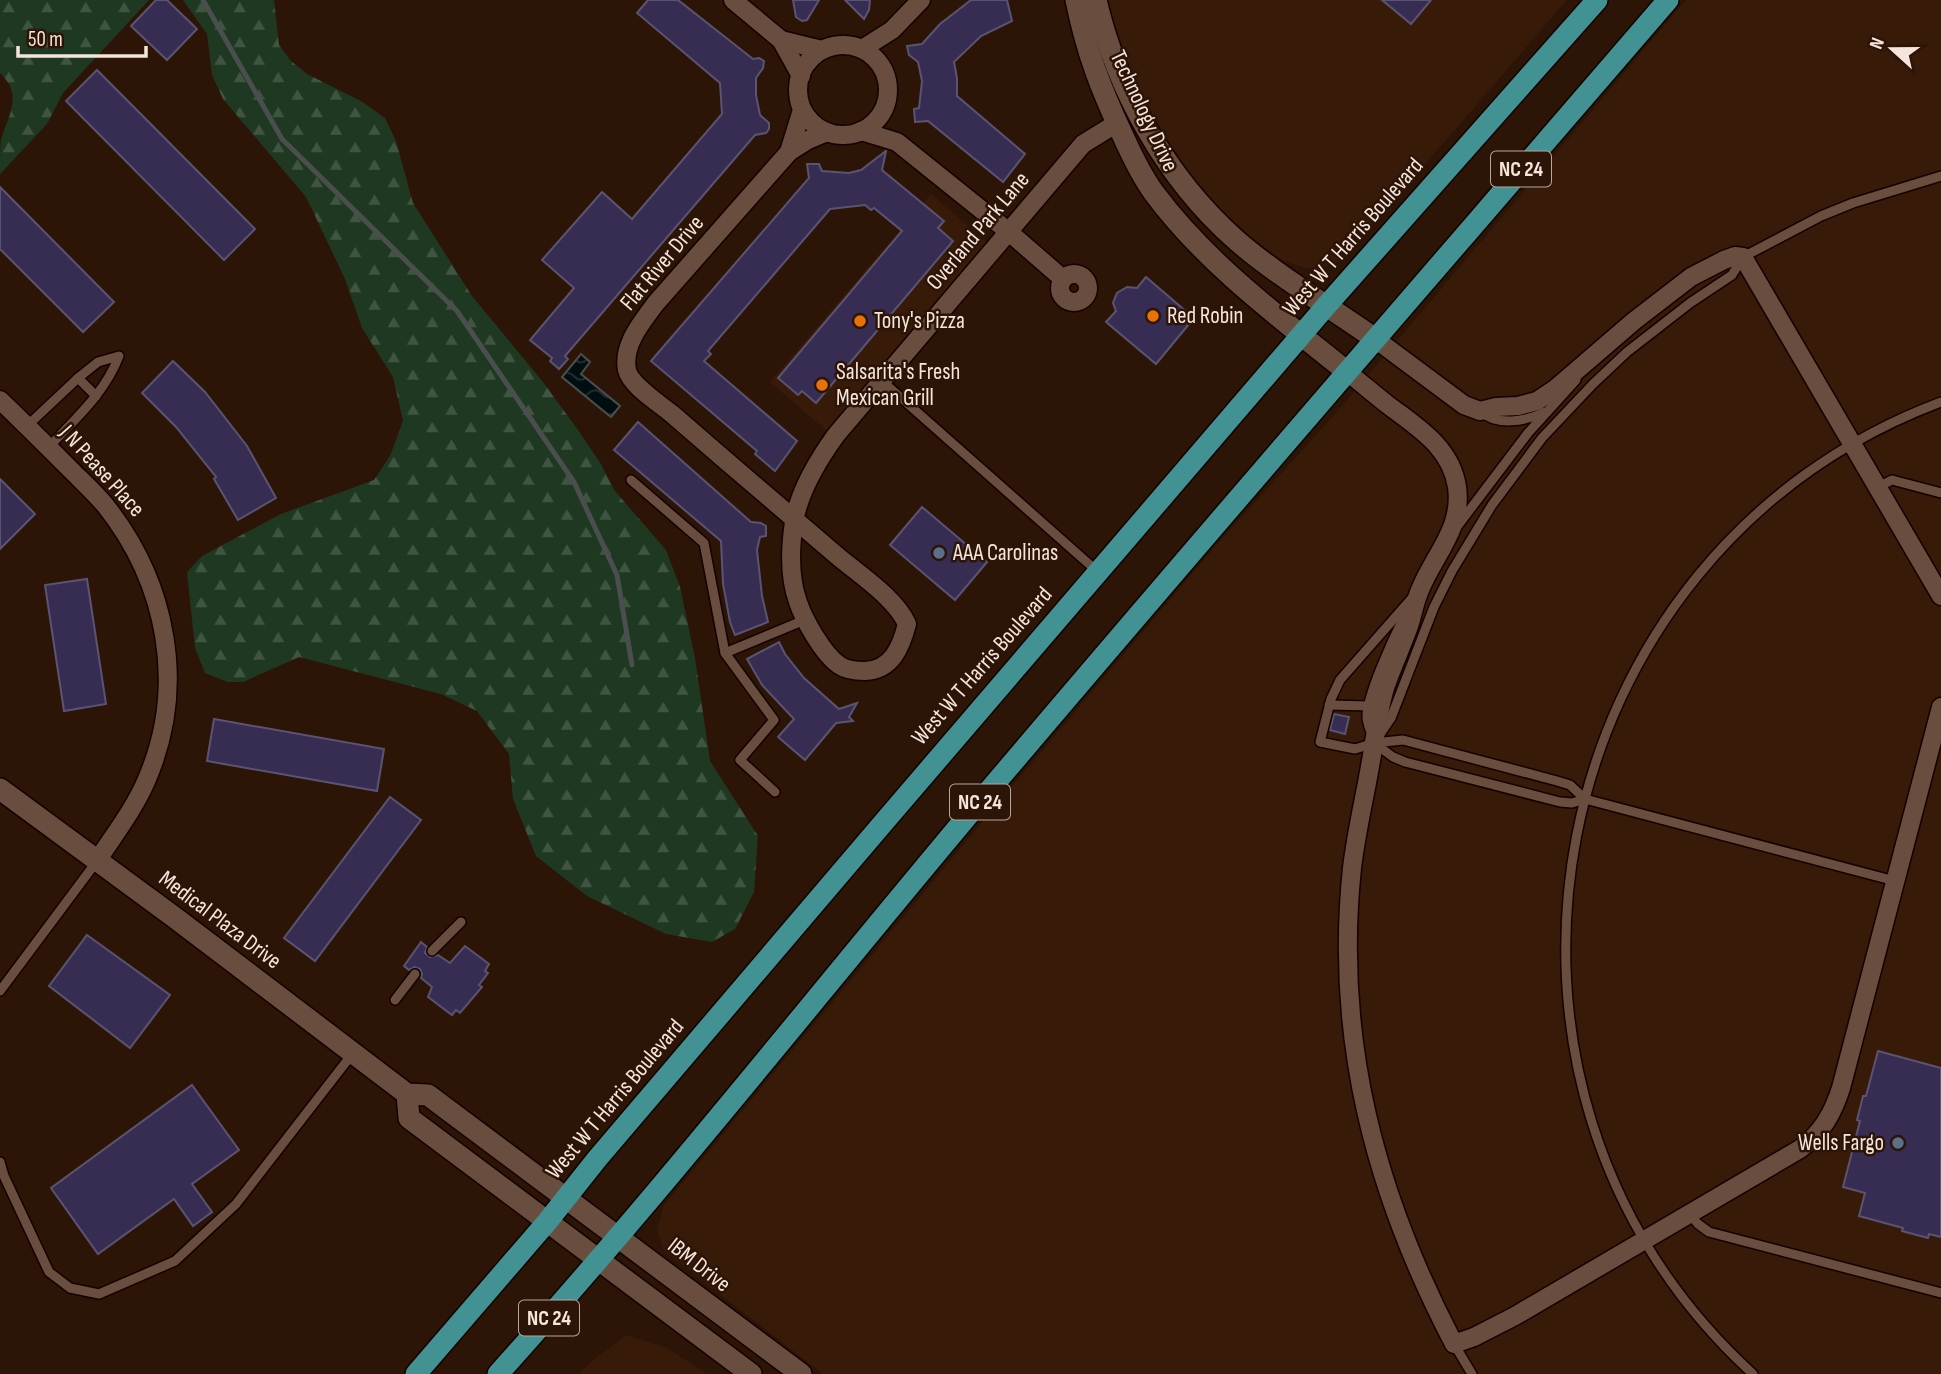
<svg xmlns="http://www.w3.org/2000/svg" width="1941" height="1374" font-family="'Sofia Sans Condensed',sans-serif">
	<defs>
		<pattern id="forest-firs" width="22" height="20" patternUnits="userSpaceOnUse" patternTransform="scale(1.75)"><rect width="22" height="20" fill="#1e3822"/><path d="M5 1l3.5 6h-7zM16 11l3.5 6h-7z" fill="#3f5542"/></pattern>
		<pattern id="water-waves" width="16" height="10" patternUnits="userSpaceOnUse" patternTransform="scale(1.75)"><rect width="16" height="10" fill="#000d11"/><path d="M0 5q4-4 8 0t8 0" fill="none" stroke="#263033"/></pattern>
	</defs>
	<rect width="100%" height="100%" fill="#2c1507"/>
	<g fill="#381a09">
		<polygon points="1105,0 1567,0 1344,258 1327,266 1306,268 1283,261 1243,233 1203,194 1171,151 1145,105 1118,45"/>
		<polygon points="1686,0 1941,0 1941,1374 823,1374 664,1251 657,1230 664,1205 1008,791 1219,542 1335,414"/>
		<polygon points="931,194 986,242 827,431 770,382"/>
		<polygon points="627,1335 667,1348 707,1374 579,1374 593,1360"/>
	</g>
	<g fill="url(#forest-firs)">
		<path d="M 0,0 L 149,0 L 63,93 L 47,124 L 0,174 C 0,163 0,150 1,140 C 8,115 24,96 0,73 Z"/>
		<polygon points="183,0 274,0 279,45 291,61 307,74 361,101 385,118 396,141 413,203 472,296 543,382 578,430 601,464 614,490 666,550 680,587 695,658 710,761 758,836 754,892 735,929 712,942 666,934 587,896 536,856 513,799 509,754 477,711 441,694 299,657 243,682 228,682 205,673 195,648 187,572 202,556 281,514 374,480 390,456 403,421 393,377 362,328 345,279 306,197 223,99 212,75 207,34"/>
	</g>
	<polygon fill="url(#water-waves)" stroke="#4a4e4e" stroke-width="2" points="581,354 590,362 581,374 620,406 611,417 562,377"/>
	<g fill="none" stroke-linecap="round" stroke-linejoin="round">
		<polyline stroke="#4a4e4e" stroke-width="5" points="203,0 282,139 457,311 574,482 617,575 632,665"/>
	</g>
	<g fill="#372d53" stroke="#5a5470" stroke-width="2">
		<polygon points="156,0 167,0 197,29 167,60 131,26"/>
		<polygon points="648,0 678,0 753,59 759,58 764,61 763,68 756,78 756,95 760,115 769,123 769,129 766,133 755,135 565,356 568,359 559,369 550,361 552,358 530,340 574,288 542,260 602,192 632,219 722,114 720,83 637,13"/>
		<polygon points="793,0 819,0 807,20 802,21 796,17"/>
		<polygon points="845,0 870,0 869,10 864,19"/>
		<polygon points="971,0 1007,0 1012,21 981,36 954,62 957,78 957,96 1025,154 1003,182 928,121 915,122 914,109 919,108 922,81 918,62 909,55 907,46 922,44 940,24"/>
		<polygon points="1382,0 1431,0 1411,24"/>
		<polygon points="97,70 255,229 224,260 66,101"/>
		<polygon points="886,151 882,170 944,221 938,228 953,241 816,403 802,391 798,395 778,378 902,231 874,208 871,210 865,205 830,209 708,351 711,354 704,361 797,441 775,471 755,454 757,451 651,361 809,178 807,164 819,164 822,171 849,173 861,170"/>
		<polygon points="0,187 114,302 83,332 0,249"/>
		<polygon points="1146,277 1194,318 1156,364 1106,322 1116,311 1113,303 1117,293 1127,287 1137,288"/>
		<polygon points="173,361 205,392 247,446 276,498 238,520 214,479 216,477 176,427 142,393"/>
		<polygon points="638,422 751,522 761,523 766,526 766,536 760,537 757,550 762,596 768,622 735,635 730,622 723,584 721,541 614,450"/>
		<polygon points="0,479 35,514 0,549"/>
		<polygon points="922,507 987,562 955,600 890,545"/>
		<polygon points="87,579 106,704 64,711 45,585"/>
		<polygon points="779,642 785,654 804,678 839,709 857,703 849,717 853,721 836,723 805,760 778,737 794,719 762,685 747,659"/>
		<polygon points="1334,714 1349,717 1345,734 1330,730"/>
		<polygon points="214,719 384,749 377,791 207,761"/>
		<polygon points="390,797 421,820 315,961 284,938"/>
		<polygon points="87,935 170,995 130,1048 49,986"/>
		<polygon points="421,942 427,947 425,953 430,957 438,955 450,963 465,946 489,964 485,971 488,973 479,985 482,987 460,1013 456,1010 452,1015 428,997 432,987 421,978 422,974 420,969 415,967 409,970 404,966"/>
		<polygon points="1878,1051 1941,1068 1941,1237 1929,1234 1928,1238 1902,1231 1903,1228 1859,1216 1865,1193 1843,1187 1860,1121 1857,1120 1863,1096 1866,1096"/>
		<polygon points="192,1085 239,1150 192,1184 212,1212 193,1226 174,1199 98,1254 51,1188"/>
	</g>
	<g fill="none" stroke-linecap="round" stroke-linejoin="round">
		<defs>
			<g id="lane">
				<polyline points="78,378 96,396"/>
				<polyline points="882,381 1098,572"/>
				<path d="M 1480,411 C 1497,427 1526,421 1545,412"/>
				<path d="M 27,426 L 78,378 L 98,362 L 119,356 C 105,393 75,419 48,448"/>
				<polyline points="631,480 704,543 725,653"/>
				<polyline points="1878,487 1892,480 1941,493"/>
				<polyline points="1459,524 1528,433 1576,380"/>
				<polyline points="1413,597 1340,680 1331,699 1320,742 1355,749 1374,743 1391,718 1434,607 1452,571 1492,505 1542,438 1593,384 1627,352 1690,303 1732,275 1743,257 1821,216 1853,203 1941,176"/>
				<polyline points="1329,705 1370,706"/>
				<path d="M 1372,735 C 1370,730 1368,724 1367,719 C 1365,699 1394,637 1404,617"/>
				<polyline points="775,792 740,760 774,720 725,653 807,619"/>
				<polyline points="1585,799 1570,785 1557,781 1403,740 1374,743 1393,757 1405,762 1560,802 1572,803 1585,799 1895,881"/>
				<polyline points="432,951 461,922"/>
				<polyline points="0,991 97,861"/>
				<polyline points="395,1000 415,974"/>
				<polyline points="0,1162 4,1176 49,1272 70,1288 99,1294 175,1261 236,1204 353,1053"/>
				<polyline points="1689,1213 1698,1224 1709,1232 1941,1293"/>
				<polyline points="1454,1344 1472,1374"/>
				<path d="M 1753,1374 C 1435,1084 1538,553 1941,402"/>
			</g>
			<g id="street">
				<polyline points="733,0 781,40 801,76"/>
				<polyline points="781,40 822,50"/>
				<circle cx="843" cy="90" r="45"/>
				<polyline points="862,49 892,30 921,0"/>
				<polyline points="861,131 897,142 1009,232 1063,279"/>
				<path d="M 827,132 L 808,140 L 789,152 L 656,303 C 642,322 622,345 627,370 C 630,385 660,404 672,414 C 726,461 780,507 835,554 C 857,573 895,597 907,624 C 901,647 892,670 865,671 C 856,671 846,670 839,665 C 823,654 804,620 798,602 C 789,577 790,548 794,522 C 799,492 818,460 836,435 L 1083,144 L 1117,123"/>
				<polyline points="789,152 802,110"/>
				<circle cx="1074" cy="288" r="14"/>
				<polyline points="1374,338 1464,405 1480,411 1496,407 1518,406 1537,401 1555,389 1634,321 1691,277 1724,260 1735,256 1743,257 1941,596"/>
				<path d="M 1346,371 C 1360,382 1374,394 1388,405 C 1417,427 1451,447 1457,487 C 1463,528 1434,555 1420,590 C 1415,601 1413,614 1409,626 C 1402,646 1393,665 1386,685 C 1379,706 1378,722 1374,742 C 1368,785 1357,825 1352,868 C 1334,1039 1375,1193 1454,1344 L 1474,1337 L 1515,1316 L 1800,1149 C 1822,1133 1833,1113 1841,1088 L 1941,707"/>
				<path d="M 0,400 C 24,423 48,447 72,471 C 83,482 95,493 105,505 C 167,583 187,686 147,779 C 135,808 114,835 97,861"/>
			</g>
			<g id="secondary">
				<path d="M 1076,0 C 1087,53 1100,87 1123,136 C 1132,156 1141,175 1154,193 C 1206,263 1279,317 1346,371"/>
				<path d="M 1096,0 C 1117,90 1166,178 1236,240 C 1276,275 1330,307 1374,338"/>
				<polyline points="0,789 174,917 407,1094 428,1095 801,1374"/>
				<polyline points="407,1094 409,1118 751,1374"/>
			</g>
			<g id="primary">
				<polyline points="416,1374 547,1222 597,1159 884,822 1327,305 1597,0"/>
				<path d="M 498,1374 C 660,1194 810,1004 965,819 C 1197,544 1433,273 1668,0"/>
			</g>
		</defs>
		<use href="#lane" stroke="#130200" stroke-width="12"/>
		<use href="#street" stroke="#130200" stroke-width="21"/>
		<use href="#secondary" stroke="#130200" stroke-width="24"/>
		<use href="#primary" stroke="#130200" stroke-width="24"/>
		<use href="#lane" stroke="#694d3e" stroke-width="9"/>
		<use href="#street" stroke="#694d3e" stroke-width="18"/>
		<use href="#secondary" stroke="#694d3e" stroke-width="21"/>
		<use href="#primary" stroke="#429193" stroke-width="21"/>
	</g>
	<g fill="#e8710a" stroke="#2c1507" stroke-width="2.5">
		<circle cx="1153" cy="316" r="7"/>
		<circle cx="860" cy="321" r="7"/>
		<circle cx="822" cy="385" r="7"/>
	</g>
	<g fill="#5c6f8a" stroke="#2c1507" stroke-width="2.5">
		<circle cx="939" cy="553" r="7"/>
		<circle cx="1898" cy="1143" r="7"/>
	</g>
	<g text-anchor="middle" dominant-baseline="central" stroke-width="5" stroke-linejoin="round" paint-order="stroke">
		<g fill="#2c1507" stroke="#b9a79c" stroke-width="2">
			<rect x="1491" y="151.5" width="60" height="35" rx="5"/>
			<rect x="950" y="784.5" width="60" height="35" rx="5"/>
			<rect x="519" y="1300.5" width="60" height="35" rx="5"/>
		</g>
		<g font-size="21" font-weight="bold" fill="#f6e5dc">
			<text x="1521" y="169">NC 24</text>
			<text x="980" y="802">NC 24</text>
			<text x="549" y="1318">NC 24</text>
		</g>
		<g font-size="23" fill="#f6e5dc" stroke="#2c1507">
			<text transform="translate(1144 111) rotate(65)">Technology Drive</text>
			<text transform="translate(978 231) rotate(-50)">Overland Park Lane</text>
			<text transform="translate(1353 237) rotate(-49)">West W T Harris Boulevard</text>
			<text transform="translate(662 263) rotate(-50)">Flat River Drive</text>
			<text transform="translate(102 471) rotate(48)">J N Pease Place</text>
			<text transform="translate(982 666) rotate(-49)">West W T Harris Boulevard</text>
			<text transform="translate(220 920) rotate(37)">Medical Plaza Drive</text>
			<text transform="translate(615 1099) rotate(-50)">West W T Harris Boulevard</text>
			<text transform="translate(699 1265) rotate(38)">IBM Drive</text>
		</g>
		<g font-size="23" fill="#f6e5dc" stroke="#2c1507" text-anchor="start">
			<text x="1167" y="316">Red Robin</text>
			<text x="874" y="321">Tony's Pizza</text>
			<text x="836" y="372">Salsarita's Fresh<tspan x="836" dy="26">Mexican Grill</tspan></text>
			<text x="953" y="553">AAA Carolinas</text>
			<text x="1884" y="1143" text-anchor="end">Wells Fargo</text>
		</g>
	</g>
	<g transform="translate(1892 49) rotate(291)" stroke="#2c1507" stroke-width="5" paint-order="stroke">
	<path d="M0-5L12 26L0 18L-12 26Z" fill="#f6e5dc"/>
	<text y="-10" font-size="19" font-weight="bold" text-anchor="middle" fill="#f6e5dc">N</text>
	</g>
	<path d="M18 46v10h128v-10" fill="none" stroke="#f6e5dc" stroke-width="3.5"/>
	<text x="28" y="46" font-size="21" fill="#f6e5dc" stroke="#2c1507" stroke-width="5" paint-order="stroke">50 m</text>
</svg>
